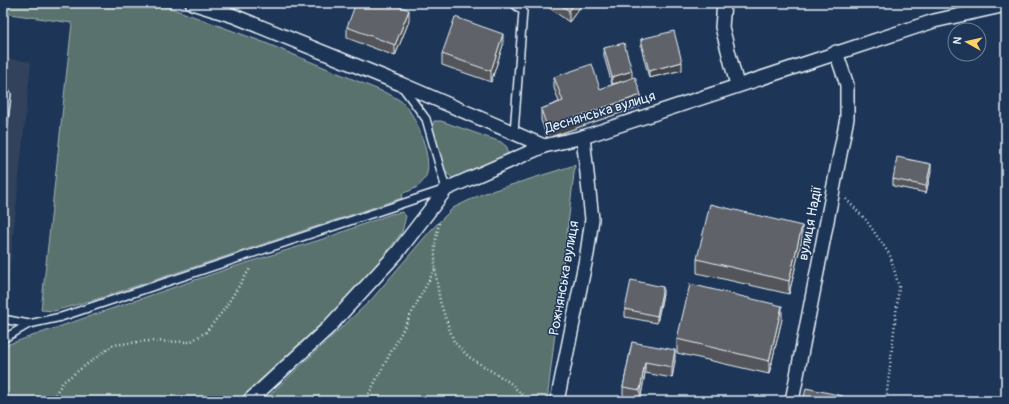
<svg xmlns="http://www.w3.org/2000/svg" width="1009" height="404" font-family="Pangolin,sans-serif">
	<rect width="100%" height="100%" fill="#1d3557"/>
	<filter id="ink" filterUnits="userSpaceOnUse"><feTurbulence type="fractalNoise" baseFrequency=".025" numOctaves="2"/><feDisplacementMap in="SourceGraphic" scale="8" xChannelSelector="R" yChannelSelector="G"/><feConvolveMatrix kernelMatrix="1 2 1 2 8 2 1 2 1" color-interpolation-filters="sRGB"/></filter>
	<g filter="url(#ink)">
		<polygon fill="#31425c" points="3,58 31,62 8,285 3,290"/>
		<g fill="#5a726e" stroke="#a1b2b3">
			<path d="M 3,3 L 160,4 L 263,42 L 391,95 C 395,98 401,100 404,104 C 416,115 435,163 425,178 C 420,187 413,190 403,193 L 402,198 L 94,300 L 54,311 L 41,310 L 72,23 L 3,13 Z"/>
			<polygon points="434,121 441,121 501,142 507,147 508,156 455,180 443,170 432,127"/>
			<polygon points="575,165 547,401 263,401 371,300 431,230 453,208 482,194"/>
			<polygon points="402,212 406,216 402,232 372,272 345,301 241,401 3,401 3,346 230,268 326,238 391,214"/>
		</g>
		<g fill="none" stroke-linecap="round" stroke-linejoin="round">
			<defs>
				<g id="service">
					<polyline points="513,3 523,11 514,133"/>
					<polyline points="3,91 7,94 3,128"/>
					<polyline points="3,319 29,324 61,317 446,189 426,119 403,88"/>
					<polyline points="3,339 29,324"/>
				</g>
				<g id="minor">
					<polyline points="192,3 234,16 401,84 544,146 583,137 934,21 1006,5"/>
					<polyline points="724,3 722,27 737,85"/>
					<polyline points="249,401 328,328 397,253 446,189 544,146"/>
					<polyline points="557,401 587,254 592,219 583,137"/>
					<polyline points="792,401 847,118 847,85 836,52"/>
				</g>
			</defs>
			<use href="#service" stroke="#e8f1f8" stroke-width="10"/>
			<use href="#minor" stroke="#e8f1f8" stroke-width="16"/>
			<g stroke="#e8f1f8" stroke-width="2.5" stroke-dasharray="1 3" stroke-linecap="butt">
				<polyline points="846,199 866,220 890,255 899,287 886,401"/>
				<polyline points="439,223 435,244 435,269 440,302 454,342 469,357 509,382 529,401"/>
				<polyline points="51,401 63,382 113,345 147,341 190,342 206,332 223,311 251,267"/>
				<polyline points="365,401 435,269"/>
			</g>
			<use href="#service" stroke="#1d3557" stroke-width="7"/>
			<use href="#minor" stroke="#1d3557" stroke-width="13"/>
		</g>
		<g fill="#52545a" stroke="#e8f1f8">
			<polygon points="544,3 583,3 569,22 544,4"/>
			<polygon points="409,21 395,56 347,38 347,27"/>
			<polygon points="641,39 682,70 649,78 641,47"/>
			<polygon points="503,45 491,82 442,65 442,54"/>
			<polygon points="604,48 632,78 641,106 547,138 541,120 541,109 559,102 554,88 554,77 600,89 623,81 612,84 604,56"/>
			<polygon points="931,172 926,193 893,186 893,179"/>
			<polygon points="802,239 789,294 697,273 697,259"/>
			<polygon points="663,294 657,323 625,317 625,309"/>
			<polygon points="782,319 769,374 677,353 677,339"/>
			<polygon points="632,342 675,361 672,378 645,373 640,401 623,398 623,387"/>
		</g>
		<g fill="#42454a" stroke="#e8f1f8">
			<polygon points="575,3 583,3 569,22 569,11"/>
			<polygon points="409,10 409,21 395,56 395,45"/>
			<polygon points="503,34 503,45 491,82 491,71"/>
			<polygon points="682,62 682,70 649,78 649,71"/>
			<polygon points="632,71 632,79 612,84 612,77"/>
			<polygon points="641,95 641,106 547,138 547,127"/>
			<polygon points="931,164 931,172 926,193 926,186"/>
			<polygon points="802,226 802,239 789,294 789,281"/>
			<polygon points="663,287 663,294 657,323 657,316"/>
			<polygon points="782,306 782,319 769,374 769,361"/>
			<polygon points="675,350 675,361 672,378 672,367"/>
			<polygon points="645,362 645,373 640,401 640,390"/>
		</g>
		<g fill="#5f6269" stroke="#e8f1f8">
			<polygon points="356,3 391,3 409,10 395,45 347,27"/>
			<polygon points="558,3 575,3 569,11"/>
			<polygon points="455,17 503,34 491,71 442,54"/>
			<polygon points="674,31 682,62 649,71 641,39"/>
			<polygon points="624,43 632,71 612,77 604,48"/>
			<polygon points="592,64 600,89 635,77 641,95 547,127 541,109 563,101 554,77"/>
			<polygon points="897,157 931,164 926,186 893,179"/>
			<polygon points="710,204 802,226 789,281 697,259"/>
			<polygon points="631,280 663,287 657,316 625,309"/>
			<polygon points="690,284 782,306 769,361 677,339"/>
			<polygon points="632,342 675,350 672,367 645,362 640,390 623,387"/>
			<polygon points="806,388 843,396 841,401 803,401"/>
		</g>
	</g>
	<g text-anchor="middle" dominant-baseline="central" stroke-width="3" stroke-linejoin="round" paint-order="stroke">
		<g font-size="14" fill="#e8f1f8" stroke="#1d3557">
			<text transform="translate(600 112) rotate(-17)">Деснянська вулиця</text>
			<text transform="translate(810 223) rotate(-79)">вулиця Надії</text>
			<text transform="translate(564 278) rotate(-80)">Рожнянська вулиця</text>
		</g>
	</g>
	<rect width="1009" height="404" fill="none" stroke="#1d3557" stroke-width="16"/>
	<rect x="8" y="8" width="993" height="388" fill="none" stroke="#e8f1f8" stroke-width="1.5" filter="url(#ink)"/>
	<g transform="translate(967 42) rotate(278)"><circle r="19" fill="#1d3557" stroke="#6e8097"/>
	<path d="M0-3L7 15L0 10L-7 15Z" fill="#ffd166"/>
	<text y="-6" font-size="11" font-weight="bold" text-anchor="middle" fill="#e8f1f8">N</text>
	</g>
</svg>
